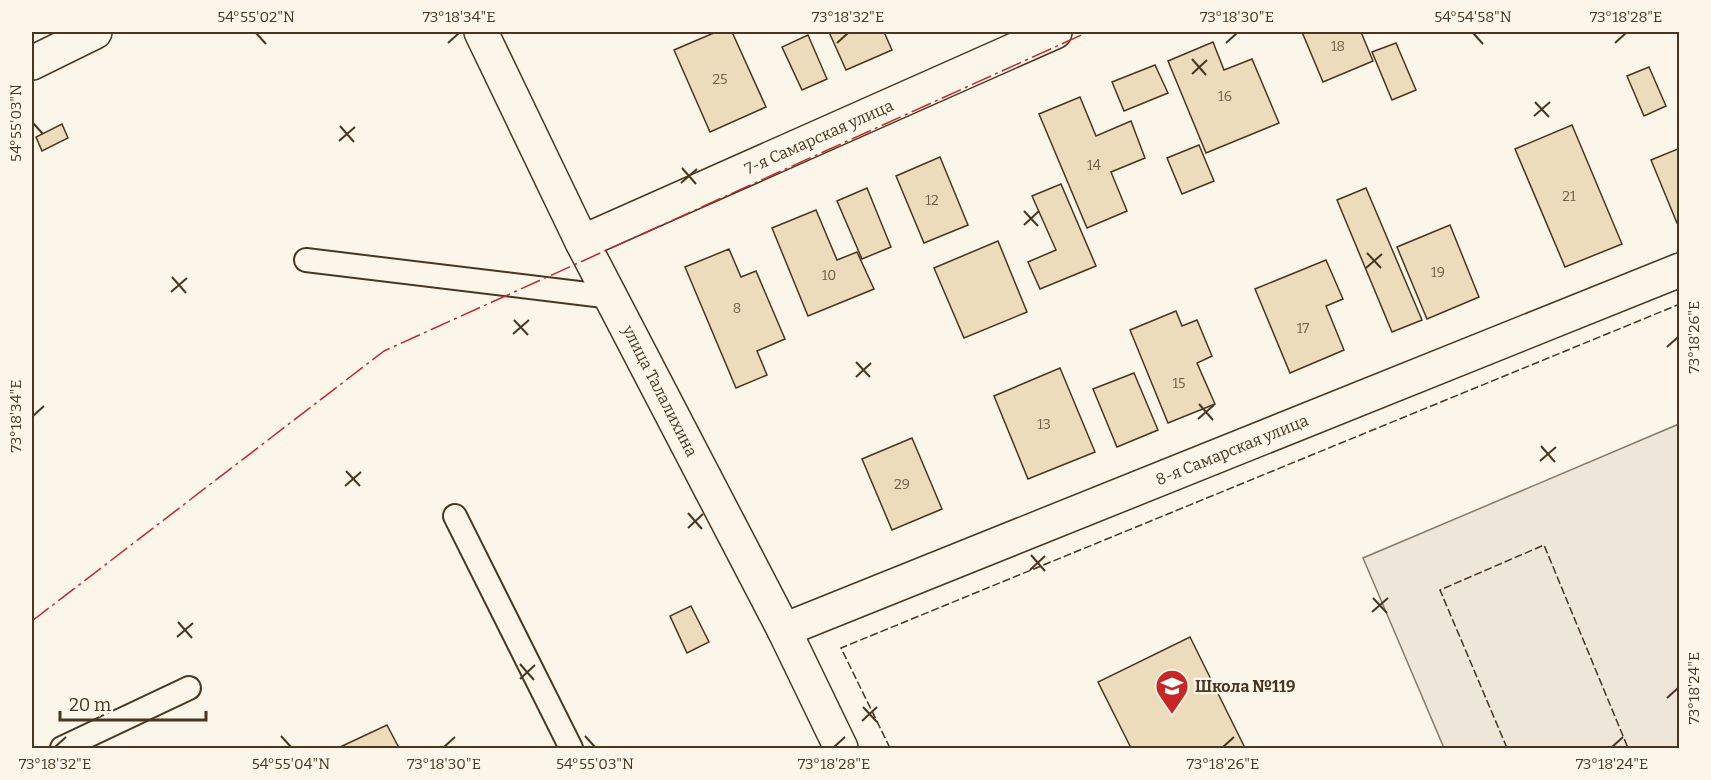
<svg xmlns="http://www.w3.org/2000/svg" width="1711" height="780" font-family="Bitter,serif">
	<rect width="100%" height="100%" fill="#fbf6e9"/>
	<polygon fill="#ede6d9" stroke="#887966" stroke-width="1.5" points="1679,424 1679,748 1444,748 1363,558"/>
	<g fill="#ecdcbc" stroke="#4a3520" stroke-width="1.5">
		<polygon points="716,32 732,32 766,107 710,132 674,50"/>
		<polygon points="829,32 884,32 892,50 846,70"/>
		<polygon points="1302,32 1361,32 1373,61 1323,82"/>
		<polygon points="808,35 827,79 802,90 782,47"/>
		<polygon points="1213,42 1224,70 1252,59 1279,123 1206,153 1168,61"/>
		<polygon points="1396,43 1416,90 1392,100 1372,52"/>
		<polygon points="1155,65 1168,93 1124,111 1112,82"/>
		<polygon points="1649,67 1666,106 1644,116 1627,76"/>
		<polygon points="1080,97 1096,136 1131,121 1145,158 1111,172 1127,211 1087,228 1039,114"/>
		<polygon points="62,124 68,138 42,151 36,137"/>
		<polygon points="1572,125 1622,244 1565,267 1515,149"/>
		<polygon points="1199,145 1214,181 1182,194 1167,158"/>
		<polygon points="1680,148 1680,222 1677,223 1651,160"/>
		<polygon points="940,157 968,225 924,243 896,176"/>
		<polygon points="1061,184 1096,266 1040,289 1028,262 1056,250 1032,196"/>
		<polygon points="867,188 891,247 862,259 837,201"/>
		<polygon points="1366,188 1422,320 1392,332 1337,200"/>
		<polygon points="816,210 837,260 857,252 874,289 808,316 772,228"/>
		<polygon points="1450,225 1479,297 1427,319 1397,247"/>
		<polygon points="998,241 1027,312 964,338 934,268"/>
		<polygon points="729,249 741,277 756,271 785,339 757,351 767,375 736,388 685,267"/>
		<polygon points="1326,260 1343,299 1326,306 1344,350 1290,373 1255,289"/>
		<polygon points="1176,311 1182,326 1197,320 1212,356 1197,363 1215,404 1168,423 1130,330"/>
		<polygon points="1060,368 1095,452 1028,479 994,396"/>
		<polygon points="1134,373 1158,430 1117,447 1093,389"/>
		<polygon points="912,438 942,509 892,530 862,459"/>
		<polygon points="691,606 709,642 687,653 670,616"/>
		<polygon points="1190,637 1245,748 1131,748 1098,682"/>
		<polygon points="387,725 399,748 338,748"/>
	</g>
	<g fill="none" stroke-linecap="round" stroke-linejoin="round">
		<defs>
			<g id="lane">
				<polyline points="306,260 612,297"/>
				<polyline points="455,516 571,748"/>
				<polyline points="62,748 189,688"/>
			</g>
			<g id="street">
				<polyline points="481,32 582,242 784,630 841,748"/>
				<polyline points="582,242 1055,32"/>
				<polyline points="784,630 1680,270"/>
			</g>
			<polyline id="primary" points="32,63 95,32"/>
		</defs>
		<use href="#lane" stroke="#4a3520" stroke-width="26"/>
		<use href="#street" stroke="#4a3520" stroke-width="36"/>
		<use href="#primary" stroke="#4a3520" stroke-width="36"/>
		<use href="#lane" stroke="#fbf6e9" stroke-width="22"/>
		<use href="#street" stroke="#fbf6e9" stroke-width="33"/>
		<use href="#primary" stroke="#fbf6e9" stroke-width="33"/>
		<g stroke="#4a3520" stroke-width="1.5" stroke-dasharray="8 3" stroke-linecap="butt">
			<polyline points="890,748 841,648 1680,304"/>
			<polyline points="1507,748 1440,590 1544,545 1628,748"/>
		</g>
		<polyline stroke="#c62828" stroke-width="1.5" stroke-dasharray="21 4.5 3 4.5" stroke-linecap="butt" points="32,621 384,351 1088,32"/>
	</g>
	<path fill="none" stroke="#4a3520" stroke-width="2" d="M 256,33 L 266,44M 1473,33 L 1483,44M 448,43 L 459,33M 837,43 L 848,33M 1226,43 L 1237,33M 1615,43 L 1626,33M 1192,59 L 1206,75M 1192,74 L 1207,60M 1535,102 L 1549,117M 1534,116 L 1550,102M 33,123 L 43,134M 340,126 L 354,142M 339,141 L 355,127M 682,168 L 696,184M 681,183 L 697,169M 1024,211 L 1038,226M 1024,225 L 1039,211M 1367,253 L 1381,268M 1366,268 L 1382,254M 172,277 L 186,293M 171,292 L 187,278M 514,320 L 528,335M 513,334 L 529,320M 1667,347 L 1678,337M 856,362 L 870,377M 856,377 L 871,363M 1199,404 L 1213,420M 33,416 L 44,406M 1198,419 L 1214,405M 1541,446 L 1555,462M 1540,461 L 1556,447M 346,471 L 360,486M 345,486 L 361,472M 688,513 L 702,529M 688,528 L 703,514M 1031,555 L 1045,571M 1030,570 L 1045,556M 1373,598 L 1387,613M 1372,612 L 1388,598M 178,622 L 192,638M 177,637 L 193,623M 520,664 L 534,680M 520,679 L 535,665M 1667,698 L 1678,688M 863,707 L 877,722M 862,721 L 877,707M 281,736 L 291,747M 585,736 L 595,747M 55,747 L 66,737M 444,747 L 455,737M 834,747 L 845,737M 1223,747 L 1234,737M 1612,747 L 1623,737"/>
	<defs>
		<symbol id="school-pin" viewBox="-11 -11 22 30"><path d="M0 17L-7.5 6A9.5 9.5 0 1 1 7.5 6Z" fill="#c62828" stroke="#fbf6e9"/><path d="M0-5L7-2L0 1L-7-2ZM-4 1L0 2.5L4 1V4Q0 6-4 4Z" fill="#fff"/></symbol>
	</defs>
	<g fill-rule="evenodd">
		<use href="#school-pin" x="1153" y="667" width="38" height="52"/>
	</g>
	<g text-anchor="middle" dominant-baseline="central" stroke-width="4.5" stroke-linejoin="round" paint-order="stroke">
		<g font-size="14" fill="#725f47">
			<text x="1338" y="46">18</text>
			<text x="720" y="79">25</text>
			<text x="1225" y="96">16</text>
			<text x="1094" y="165">14</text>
			<text x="1569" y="196">21</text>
			<text x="932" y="200">12</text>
			<text x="1438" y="272">19</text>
			<text x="829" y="275">10</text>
			<text x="737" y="308">8</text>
			<text x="1303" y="328">17</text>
			<text x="1179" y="383">15</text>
			<text x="1044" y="424">13</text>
			<text x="902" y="484">29</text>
		</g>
		<g font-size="16" fill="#4a3520" stroke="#fbf6e9">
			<text transform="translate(819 137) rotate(-24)">7-я Самарская улица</text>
			<text transform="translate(660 391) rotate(63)">улица Талалихина</text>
			<text transform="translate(1232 450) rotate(-22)">8-я Самарская улица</text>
		</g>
		<g font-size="16" font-weight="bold" fill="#4a3520" stroke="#fbf6e9" text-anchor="start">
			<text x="1195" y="686">Школа №119</text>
		</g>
	</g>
	<rect width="1711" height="780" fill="none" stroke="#fbf6e9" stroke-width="66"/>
	<path d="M60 711v9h146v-9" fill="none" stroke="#4a3520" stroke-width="3"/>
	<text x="69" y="711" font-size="18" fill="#4a3520" stroke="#fbf6e9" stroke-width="4.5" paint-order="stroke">20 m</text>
	<rect x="33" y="33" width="1645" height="714" fill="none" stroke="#4a3520" stroke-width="2"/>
	<g font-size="15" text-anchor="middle" fill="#4a3520">
		<text x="256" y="22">54°55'02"N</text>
		<text x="459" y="22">73°18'34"E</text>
		<text x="848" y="22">73°18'32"E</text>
		<text x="1237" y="22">73°18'30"E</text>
		<text x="1473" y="22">54°54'58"N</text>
		<text x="1626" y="22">73°18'28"E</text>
		<text transform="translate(16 123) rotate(-90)" y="5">54°55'03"N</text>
		<text transform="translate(1694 337) rotate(-90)" y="5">73°18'26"E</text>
		<text transform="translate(16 416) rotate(-90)" y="5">73°18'34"E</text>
		<text transform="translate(1694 688) rotate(-90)" y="5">73°18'24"E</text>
		<text x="55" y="769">73°18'32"E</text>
		<text x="291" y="769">54°55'04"N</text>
		<text x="444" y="769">73°18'30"E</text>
		<text x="595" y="769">54°55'03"N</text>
		<text x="834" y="769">73°18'28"E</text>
		<text x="1223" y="769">73°18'26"E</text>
		<text x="1612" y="769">73°18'24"E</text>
	</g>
</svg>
